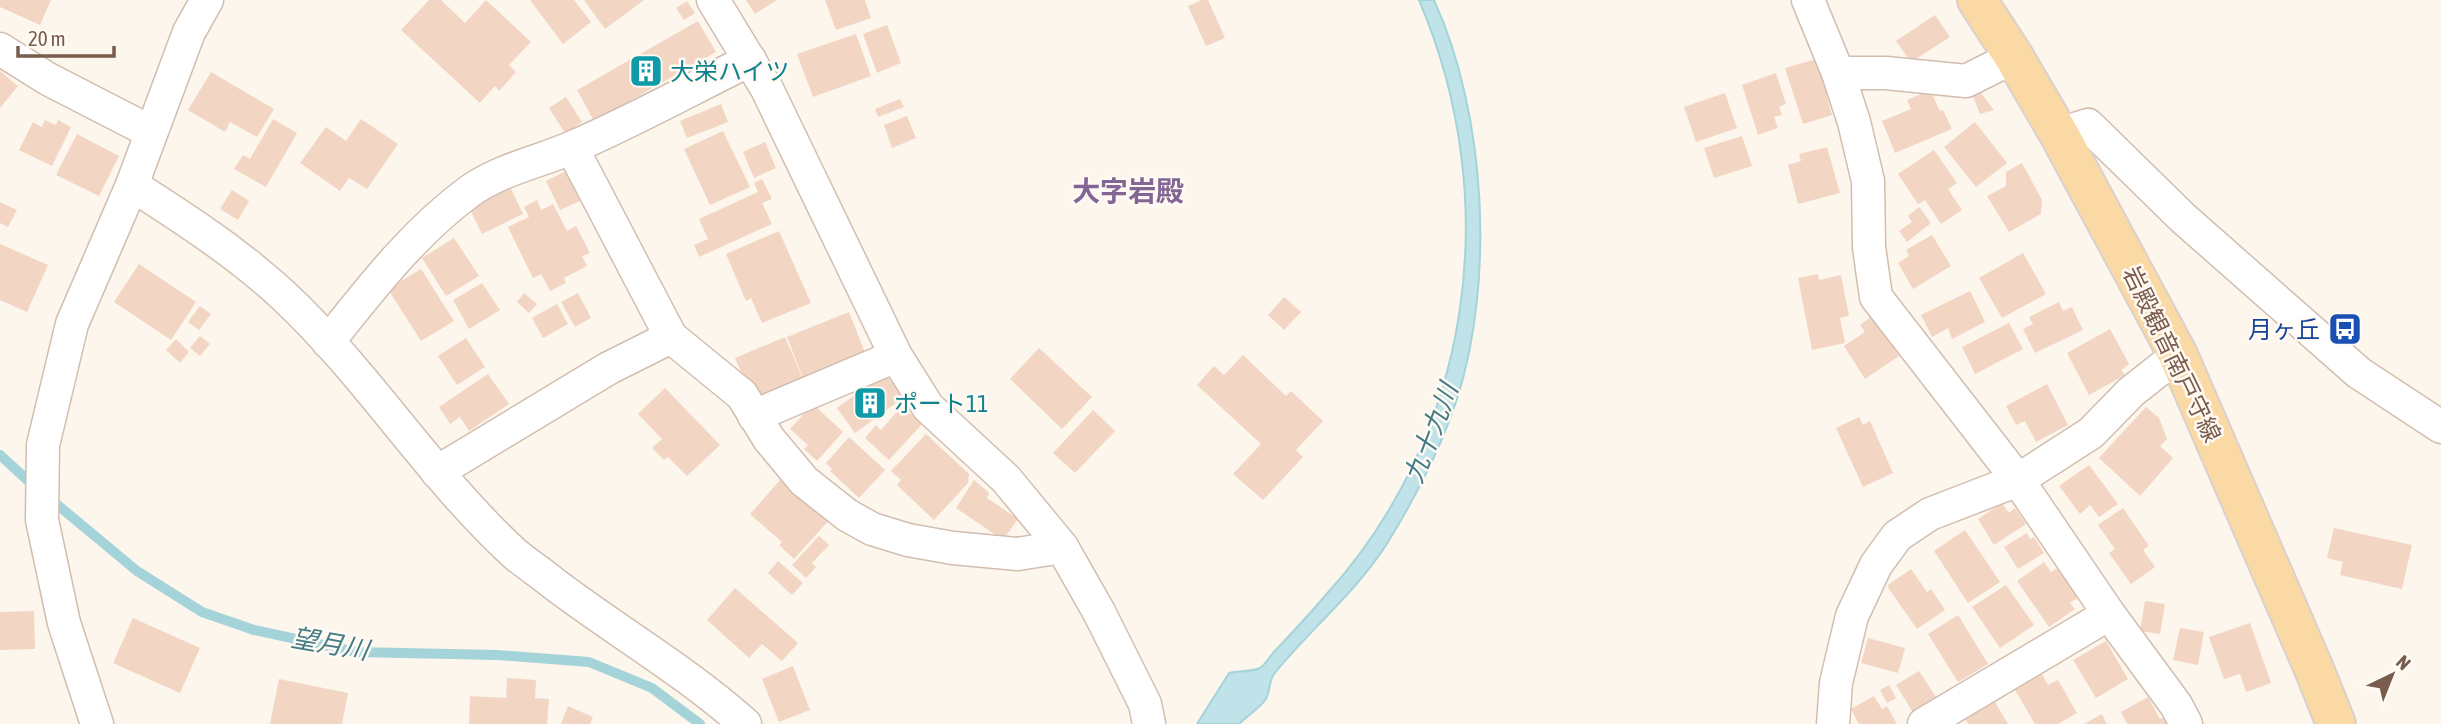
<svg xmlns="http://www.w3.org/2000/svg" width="2441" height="724" font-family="'Asap Condensed','Noto Sans JP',sans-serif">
	<rect width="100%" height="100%" fill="#fdf6ec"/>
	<path fill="#bfe3e8" stroke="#a5d3da" stroke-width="2" d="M 1419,0 L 1434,0 C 1486,114 1495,280 1457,399 C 1441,448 1415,498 1388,542 C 1356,593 1311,628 1274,674 C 1269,681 1270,691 1266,699 C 1260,708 1247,716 1239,724 L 1197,724 L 1229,673 C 1237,671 1252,672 1260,668 C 1265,665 1270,656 1274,652 C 1291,634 1308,616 1324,597 C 1472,436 1505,201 1419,0 Z"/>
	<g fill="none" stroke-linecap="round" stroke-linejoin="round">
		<g stroke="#a5d3da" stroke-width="10">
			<polyline points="0,455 36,488"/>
			<polyline points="48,497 137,571 202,612 254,630 356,652 497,655 589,662 652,688 700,724"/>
		</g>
	</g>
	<g fill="#f3d5c3">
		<polygon points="0,0 51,0 40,25 0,7"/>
		<polygon points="429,0 441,0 465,23 486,0 531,42 509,65 516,72 499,91 495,86 480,103 401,30"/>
		<polygon points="530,0 574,0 591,22 563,44"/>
		<polygon points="584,0 644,0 605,29"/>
		<polygon points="746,0 777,0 755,14"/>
		<polygon points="825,0 865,0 871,18 836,30"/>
		<polygon points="1202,0 1208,0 1225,38 1206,46 1188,6"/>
		<polygon points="687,1 695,13 684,20 676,8"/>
		<polygon points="1935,15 1950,37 1911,62 1896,41"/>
		<polygon points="698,21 716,52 594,121 577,90"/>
		<polygon points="887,25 901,63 877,73 863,34"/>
		<polygon points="856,34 871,76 813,97 797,54"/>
		<polygon points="1820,58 1832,96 1827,97 1832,115 1803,124 1785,68"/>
		<polygon points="0,71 18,86 0,108"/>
		<polygon points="211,72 274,109 257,137 230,122 225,132 188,110"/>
		<polygon points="1776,73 1786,104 1779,107 1782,115 1774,117 1778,128 1758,135 1742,85"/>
		<polygon points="1976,87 1994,110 1980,114 1970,89"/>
		<polygon points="1930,90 1940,111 1943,110 1952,129 1895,153 1882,121 1911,109 1907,100"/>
		<polygon points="1725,93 1737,128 1696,142 1684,107"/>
		<polygon points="566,97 582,122 565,133 549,108"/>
		<polygon points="900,99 904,107 878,117 875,109"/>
		<polygon points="721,104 728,122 687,138 680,121"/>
		<polygon points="907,116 916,138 892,148 884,125"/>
		<polygon points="273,119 297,133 266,187 234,169 243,155 250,159"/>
		<polygon points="361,119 398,144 367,189 349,178 340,191 300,163 326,127 346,141"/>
		<polygon points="45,120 56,125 58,120 71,127 52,166 19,150 33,122 42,127"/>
		<polygon points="1975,122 2007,163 1976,187 1944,147"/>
		<polygon points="723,131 750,187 710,205 684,149"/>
		<polygon points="77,134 119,156 99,196 56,175"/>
		<polygon points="1742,136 1752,166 1714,178 1704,148"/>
		<polygon points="765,142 776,168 754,178 743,152"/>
		<polygon points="1827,147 1840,193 1798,204 1788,165 1801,161 1799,154"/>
		<polygon points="1934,150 1957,183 1948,189 1962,210 1941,224 1925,200 1918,204 1898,174"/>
		<polygon points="2022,163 2042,200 2041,214 2009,232 1987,196 2006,186 2006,172"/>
		<polygon points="566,171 580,201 560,210 546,181"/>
		<polygon points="762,179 772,199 762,203 772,224 699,257 694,245 708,239 699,219 758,192 754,183"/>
		<polygon points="510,187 523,214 482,234 469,207"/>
		<polygon points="232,190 249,201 238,220 220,209"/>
		<polygon points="537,200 541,210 553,204 567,231 576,226 590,253 582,256 587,266 564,278 566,283 550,291 541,274 533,278 508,227 529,217 524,207"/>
		<polygon points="0,202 17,210 8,227 0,223"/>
		<polygon points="1919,207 1931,223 1907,242 1899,231 1912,222 1908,216"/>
		<polygon points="779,231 811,303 762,323 751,298 746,301 726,254"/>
		<polygon points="1932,235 1951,266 1913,289 1898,263 1909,256 1906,250"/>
		<polygon points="454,238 479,276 446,296 422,258"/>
		<polygon points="0,244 48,265 27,312 0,300"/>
		<polygon points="2023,253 2046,294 2002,318 1979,278"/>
		<polygon points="139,264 196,302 171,340 114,302"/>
		<polygon points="421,269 454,321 421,341 388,289"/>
		<polygon points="1818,274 1819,280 1841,275 1849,316 1840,318 1845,343 1812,350 1798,278"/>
		<polygon points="482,283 500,310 469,329 453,300"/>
		<polygon points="1970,291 1985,322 1952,339 1948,328 1932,337 1921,315"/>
		<polygon points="524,293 537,304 529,313 517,302"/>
		<polygon points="578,293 591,318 575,327 561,302"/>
		<polygon points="1284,297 1301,312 1284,330 1268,315"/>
		<polygon points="2059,302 2063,311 2072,307 2083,330 2035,353 2023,329 2033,324 2029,317"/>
		<polygon points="557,304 568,324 543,338 532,318"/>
		<polygon points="200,306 211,314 199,330 188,322"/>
		<polygon points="849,312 867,358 805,383 787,337"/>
		<polygon points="1872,316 1899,356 1865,379 1844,346 1865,332 1860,325"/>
		<polygon points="2009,323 2023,349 1975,374 1962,347"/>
		<polygon points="2110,329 2129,364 2121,370 2125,375 2089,395 2067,353"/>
		<polygon points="200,336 210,344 200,356 190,348"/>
		<polygon points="785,337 805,384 761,402 747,385 735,358"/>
		<polygon points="466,338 485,367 457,385 438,356"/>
		<polygon points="176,339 189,352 180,363 166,350"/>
		<polygon points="1039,348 1092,397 1062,429 1010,379"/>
		<polygon points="1243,355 1286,396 1291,391 1323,421 1296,450 1303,457 1263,500 1233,474 1261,444 1197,385 1214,366 1224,375"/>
		<polygon points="885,373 903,398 855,433 837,408"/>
		<polygon points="488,374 509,404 469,431 460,417 450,424 439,407"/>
		<polygon points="2047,384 2068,425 2036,442 2025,421 2016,425 2006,406"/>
		<polygon points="665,388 720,445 687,476 668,457 664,460 652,448 662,439 638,414"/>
		<polygon points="813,404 843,432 817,461 804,449 808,445 790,429"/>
		<polygon points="902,406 922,424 889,460 865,438 876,425 881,430"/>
		<polygon points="2146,407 2159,418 2167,439 2160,446 2173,458 2140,496 2099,458"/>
		<polygon points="1093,410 1115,431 1075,473 1053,453"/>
		<polygon points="1859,417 1863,425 1870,421 1893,473 1863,487 1836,428"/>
		<polygon points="926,434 969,474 968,483 934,520 897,485 901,480 891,471"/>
		<polygon points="849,437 885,470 859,498 830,471 832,469 826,463"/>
		<polygon points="2089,465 2118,504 2099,517 2090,505 2080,514 2059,486"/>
		<polygon points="783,477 830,519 794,559 779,545 782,542 750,514"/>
		<polygon points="974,480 989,493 987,498 1018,519 1003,540 956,508"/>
		<polygon points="2002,503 2009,513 2015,508 2026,524 1994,545 1978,519"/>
		<polygon points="2123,508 2149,546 2143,550 2155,567 2131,584 2109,553 2115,549 2098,525"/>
		<polygon points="2334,528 2412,545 2402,589 2340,575 2343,562 2327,558"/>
		<polygon points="1965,530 2000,582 1968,603 1934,551"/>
		<polygon points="2027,533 2030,539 2034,537 2044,553 2018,569 2004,547"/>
		<polygon points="819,536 829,545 812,563 816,567 806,578 792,565"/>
		<polygon points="778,561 803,583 792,595 768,573"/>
		<polygon points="2044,562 2051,572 2058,568 2079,597 2070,603 2075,609 2049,627 2017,581"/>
		<polygon points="1911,569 1927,592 1931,589 1945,610 1917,629 1887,586"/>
		<polygon points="2006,585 2034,625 2000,648 1972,607"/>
		<polygon points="735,588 798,643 782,661 762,644 749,658 707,620"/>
		<polygon points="2145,601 2165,604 2160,634 2140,631"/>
		<polygon points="34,611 35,649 0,650 0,612"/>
		<polygon points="1958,615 1988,664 1958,682 1928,634"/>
		<polygon points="133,618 200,648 180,693 113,663"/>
		<polygon points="2250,623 2271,683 2246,692 2240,674 2224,679 2209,637"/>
		<polygon points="2180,628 2204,632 2198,665 2173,660"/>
		<polygon points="1868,638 1905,648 1898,673 1861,663"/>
		<polygon points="2106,641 2128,679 2096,698 2073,660"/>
		<polygon points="793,666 810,710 779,722 762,679"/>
		<polygon points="1919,671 1938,700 1914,714 1896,685"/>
		<polygon points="2042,674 2048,685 2058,680 2077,713 2058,724 2035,724 2015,690"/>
		<polygon points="507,678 536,680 535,698 549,699 547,724 469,724 470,696 506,698"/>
		<polygon points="279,679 348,693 342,724 270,724"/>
		<polygon points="1889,685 1896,698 1887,703 1880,690"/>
		<polygon points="1874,696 1882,709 1887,706 1897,724 1859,724 1851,709"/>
		<polygon points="2148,697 2160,719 2165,717 2169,724 2127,724 2121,712"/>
		<polygon points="1995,702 2008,724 1968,724 1965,719"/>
		<polygon points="568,706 593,717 590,724 561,724"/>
		<polygon points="2102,714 2107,724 2084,724"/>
	</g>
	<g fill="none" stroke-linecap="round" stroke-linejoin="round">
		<defs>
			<g id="minor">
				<polyline points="713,0 767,89 896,356 928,407 1006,479 1062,547 1099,612 1145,704 1149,724"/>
				<polyline points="1808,0 1838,73"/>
				<polyline points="0,49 48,79 151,132"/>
				<polyline points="2014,57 1966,81 1886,73 1838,73 1854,122 1868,181 1869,247 1876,297 2018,480 2109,614 2176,705 2186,724"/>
				<polyline points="2059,134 2088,125 2183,218 2359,373 2441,427"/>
				<polyline points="572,148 671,337 742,395 769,439 804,481 847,515 872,529 908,540 953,548 1018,554 1062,547"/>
				<path d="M 132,185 C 185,219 239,254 285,297 C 369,376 430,476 515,554 C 527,564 541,573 553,583 C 616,631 686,671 745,724"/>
				<path d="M 328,342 C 371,288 414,232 470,191 C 501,169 539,162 573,147 C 633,121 691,89 750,60"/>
				<polyline points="754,416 896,356"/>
				<polyline points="437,472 609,368 671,337"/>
				<polyline points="97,724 64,623 42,520 43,445 72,324 132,185 189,32 207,0"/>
				<polyline points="1833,724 1836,683 1852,616 1876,565 1897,536 1930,514 2018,480 2091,433 2131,392 2178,355"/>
				<polyline points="1924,724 2109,614"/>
			</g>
			<polyline id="major" points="1977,0 2014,57 2059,134 2178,355 2314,669 2336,724"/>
		</defs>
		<use href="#minor" stroke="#d1beb0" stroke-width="35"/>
		<use href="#major" stroke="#dad1cd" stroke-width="42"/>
		<use href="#minor" stroke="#fff" stroke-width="32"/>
		<use href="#major" stroke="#fbd9a5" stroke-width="38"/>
	</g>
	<defs>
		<symbol id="building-square" viewBox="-11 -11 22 22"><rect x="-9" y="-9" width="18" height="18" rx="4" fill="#0f9aa8" stroke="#fffaf3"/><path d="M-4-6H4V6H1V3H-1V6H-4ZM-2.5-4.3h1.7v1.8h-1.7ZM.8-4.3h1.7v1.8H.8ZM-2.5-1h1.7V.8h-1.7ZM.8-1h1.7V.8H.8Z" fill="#fff"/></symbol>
		<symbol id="bus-square" viewBox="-11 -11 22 22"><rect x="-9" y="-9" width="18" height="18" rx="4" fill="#1a4fb4" stroke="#fffaf3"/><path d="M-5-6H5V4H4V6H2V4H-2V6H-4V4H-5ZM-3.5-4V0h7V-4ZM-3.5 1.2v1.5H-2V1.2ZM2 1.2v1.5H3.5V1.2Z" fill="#fff"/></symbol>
	</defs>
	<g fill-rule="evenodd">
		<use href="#building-square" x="627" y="52" width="38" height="38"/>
		<use href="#bus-square" x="2326" y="310" width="38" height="38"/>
		<use href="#building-square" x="851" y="384" width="38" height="38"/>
	</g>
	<g text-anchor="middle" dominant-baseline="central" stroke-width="5" stroke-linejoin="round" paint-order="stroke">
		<g font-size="24" fill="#0d838f" stroke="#fffaf3" text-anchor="start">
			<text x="670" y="71">大栄ハイツ</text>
			<text x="894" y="403">ポート11</text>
		</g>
		<g font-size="24" fill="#164399" stroke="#fffaf3" text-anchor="end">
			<text x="2320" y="329">月ヶ丘</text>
		</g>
		<g font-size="24" fill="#7a5c4d" stroke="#fffaf3">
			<text transform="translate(2172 354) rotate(64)">岩殿観音南戸守線</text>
		</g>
		<g font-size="26" font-style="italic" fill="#437c86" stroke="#fffaf3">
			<text transform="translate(1431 433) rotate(-69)">九十九川</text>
			<text transform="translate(330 644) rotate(10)">望月川</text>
		</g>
		<g font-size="28" font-weight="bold" fill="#846695" stroke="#fffaf3">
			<text x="1128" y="191">大字岩殿</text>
		</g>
	</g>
	<g transform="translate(2392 675) rotate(43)" stroke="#fffaf3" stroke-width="5" paint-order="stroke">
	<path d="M0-5L12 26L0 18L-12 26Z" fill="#7a5c4d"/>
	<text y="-10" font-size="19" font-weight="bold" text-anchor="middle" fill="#7a5c4d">N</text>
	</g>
	<path d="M18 46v10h96v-10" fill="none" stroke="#7a5c4d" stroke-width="3.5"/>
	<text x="28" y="46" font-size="21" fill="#7a5c4d" stroke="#fffaf3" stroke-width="5" paint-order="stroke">20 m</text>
</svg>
